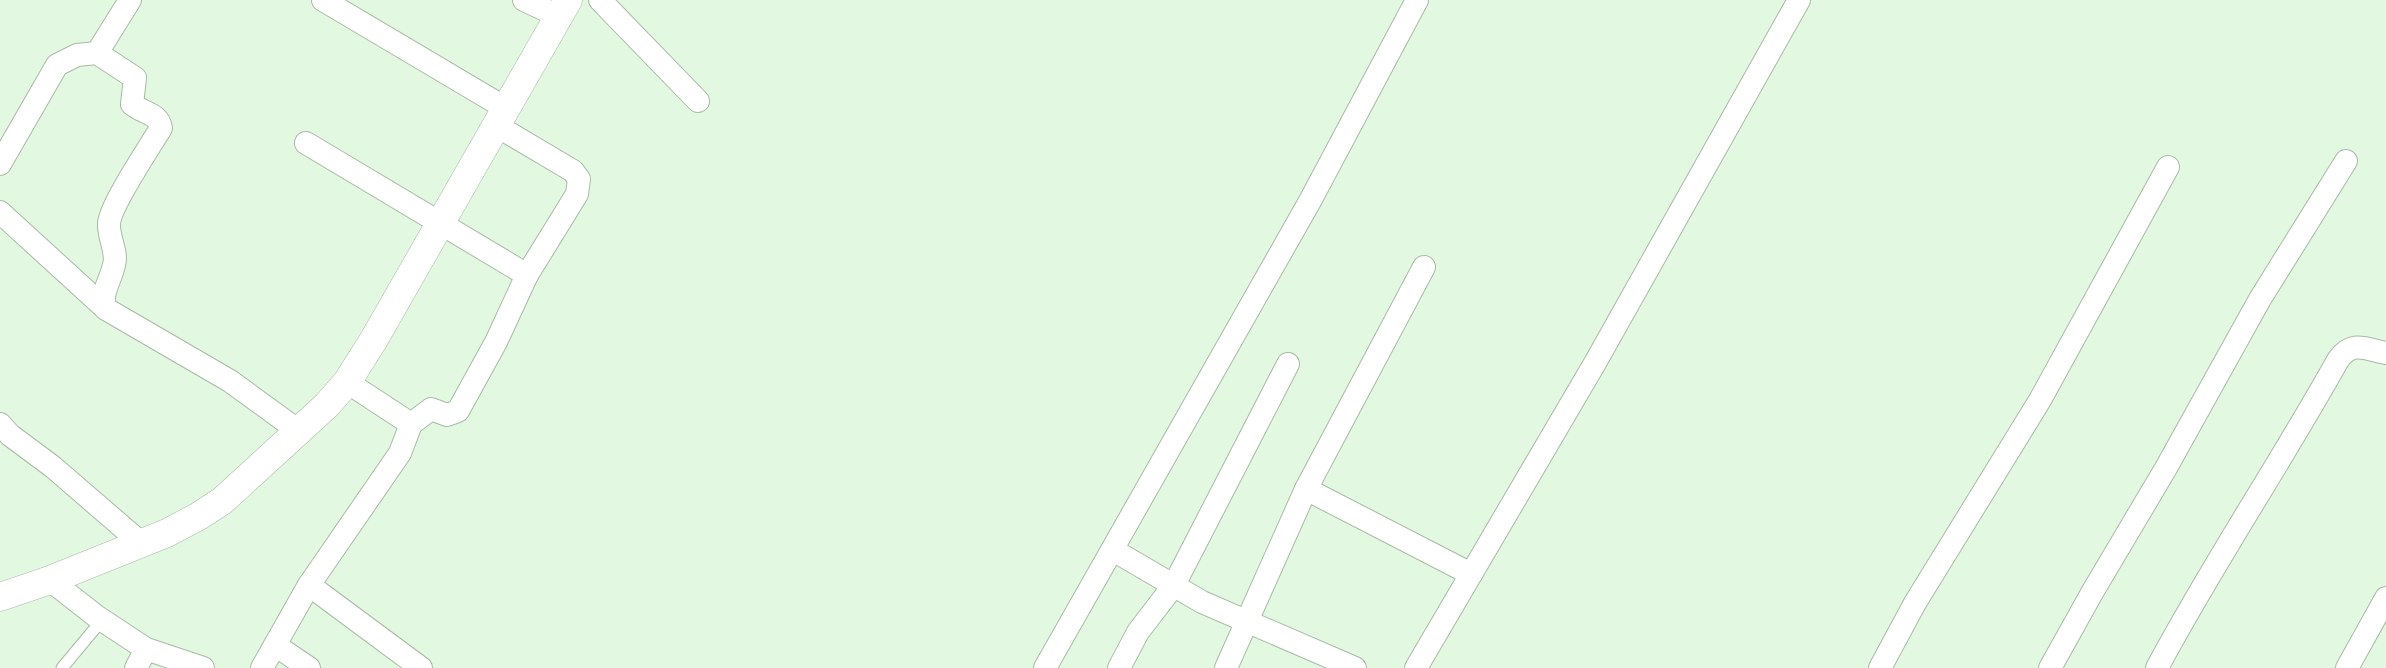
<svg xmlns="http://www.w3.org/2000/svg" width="2386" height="668" font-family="Mulish,sans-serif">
	<rect width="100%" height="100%" fill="#e3f8e0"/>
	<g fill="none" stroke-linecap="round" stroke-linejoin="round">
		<defs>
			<polyline id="service" points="62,668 102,620"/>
			<g id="minor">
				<path d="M 130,0 L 97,53 L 135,78 L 132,104 C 142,113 159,113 161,128 C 149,148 111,204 109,223 C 108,238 118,252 114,265 C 111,280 99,295 106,309 L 230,381 L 300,432"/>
				<polyline points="323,0 507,109"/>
				<polyline points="524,0 558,16"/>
				<polyline points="600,0 698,101"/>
				<polyline points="306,143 527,275"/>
				<polyline points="0,164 57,65 77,55 97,53"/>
				<polyline points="0,212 106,309"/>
				<polyline points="0,424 10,435 53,467 141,543"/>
				<polyline points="411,424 431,409 447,415 458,411 496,342 527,275 577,194 579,179 573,171 497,126"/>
				<polyline points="1306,489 1471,574"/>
				<polyline points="1113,550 1202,602 1355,668"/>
				<polyline points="50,580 96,616 146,649 136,668"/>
				<polyline points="309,585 421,668"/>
				<polyline points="275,645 309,668"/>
				<polyline points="146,649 203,668"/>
				<polyline points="262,668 309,585 400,453 411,424 347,382"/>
				<polyline points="1045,668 1310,201 1417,0"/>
				<polyline points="1119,668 1138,632 1174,585 1288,364"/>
				<polyline points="1226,668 1306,489 1424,267"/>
				<polyline points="1416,668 1595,363 1799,0"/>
				<polyline points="1880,668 1915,603 2040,400 2168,167"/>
				<polyline points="2050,668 2093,591 2166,468 2260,299 2346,161"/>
				<path d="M 2157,668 C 2213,563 2280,464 2338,360 C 2352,340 2365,349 2386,353"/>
				<polyline points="2347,668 2386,598"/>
			</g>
			<polyline id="tertiary" points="0,597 50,580 167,533 199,516 222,501 327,405 347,382 373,341 568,0"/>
		</defs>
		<use href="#service" stroke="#a7bba4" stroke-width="13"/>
		<use href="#minor" stroke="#a7bba4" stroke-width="24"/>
		<use href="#tertiary" stroke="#a7bba4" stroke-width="29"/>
		<use href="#service" stroke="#fff" stroke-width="11"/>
		<use href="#minor" stroke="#fff" stroke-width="22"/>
		<use href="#tertiary" stroke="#fff" stroke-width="28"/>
	</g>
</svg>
